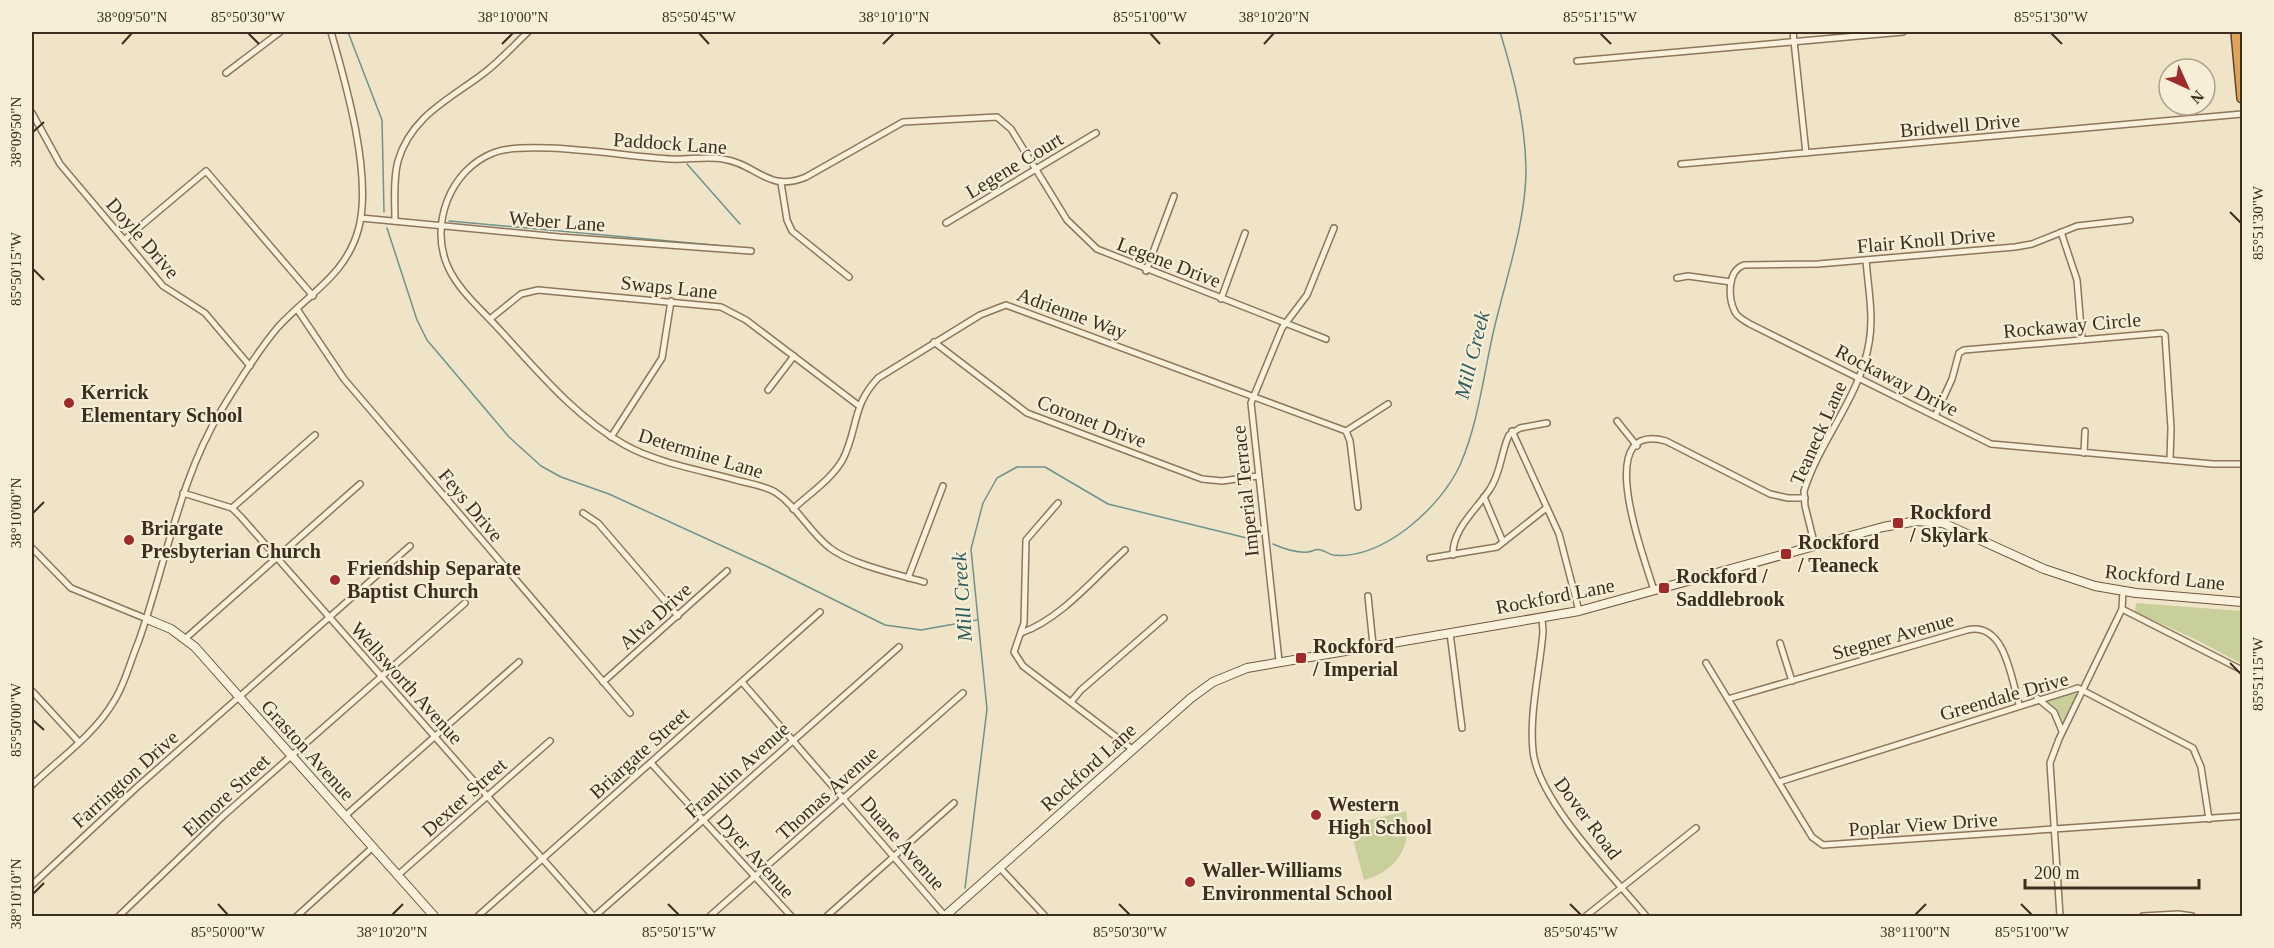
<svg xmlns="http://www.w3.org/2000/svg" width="2274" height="948" font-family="'Times New Roman',serif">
	<rect width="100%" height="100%" fill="#f0e4c8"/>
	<g fill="#c9cf9b">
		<polygon points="2136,603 2242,611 2242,664 2195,639 2135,612"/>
		<polygon points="2075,692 2077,696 2063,721 2057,710 2046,699"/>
		<path d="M 1406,811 C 1413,846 1397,871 1364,880 L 1351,832 L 1353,824 Z"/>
	</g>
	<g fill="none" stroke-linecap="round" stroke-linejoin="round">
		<g stroke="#6f938a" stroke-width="1.5">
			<polyline points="348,32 382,120 384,212"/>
			<polyline points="687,164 740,224"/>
			<polyline points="449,221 735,247"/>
			<polyline points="387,228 417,320 427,340 509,437 541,466 561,477 609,494 766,566 885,625 921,630 977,620"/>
			<path d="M 1273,544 C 1284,549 1296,553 1308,552 C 1312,552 1316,548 1321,550 C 1325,551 1328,554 1333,555 C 1382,561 1441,507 1460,465 C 1479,422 1484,370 1495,325 C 1507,275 1526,220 1526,169 C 1525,121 1514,77 1500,32"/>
			<polyline points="965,888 987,709 971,549 983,503 997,478 1017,467 1045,467 1108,504 1259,541"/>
		</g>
		<defs>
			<g id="street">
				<polyline points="1793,32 1806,153"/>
				<polyline points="1577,61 1903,32"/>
				<polyline points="226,73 280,32"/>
				<polyline points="32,113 60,164 163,286 205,313 250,366"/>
				<polyline points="1681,164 2242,114"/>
				<polyline points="781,183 787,220 792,231 849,277"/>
				<polyline points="361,218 559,237 751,251"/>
				<path d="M 2130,220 L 2077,226 L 2032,244 L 2015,247 L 1818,264 L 1744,265 C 1727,271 1728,298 1735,312 C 1738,318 1744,320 1750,324 L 1991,444 L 2213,464 L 2242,464"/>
				<path d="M 395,221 C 395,202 393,180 398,161 C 411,116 450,99 484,73 C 500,61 514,45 528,32"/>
				<polyline points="946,223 1096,133"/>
				<polyline points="2061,232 2077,280 2082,340"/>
				<polyline points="124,240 206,171 313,296"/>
				<polyline points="1146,271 1174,196"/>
				<polyline points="1677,278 1688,276 1731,282"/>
				<polyline points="1221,299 1245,233"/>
				<polyline points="297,309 344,379 630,713"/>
				<polyline points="490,319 521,294 538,290 721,307 746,320 858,405"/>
				<polyline points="934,342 1027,413 1202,479 1222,481 1258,476"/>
				<polyline points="768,390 794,356"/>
				<polyline points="1935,416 1952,379 1959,353 1964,350 2162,333 2165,335 2171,428 2170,460"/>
				<polyline points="1617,421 1637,446"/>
				<polyline points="1346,431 1388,404"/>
				<polyline points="1512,431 1559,534 1579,611"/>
				<polyline points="611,437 662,358 671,301"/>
				<polyline points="2084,453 2085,431"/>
				<polyline points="183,493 232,508 241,517 593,916"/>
				<polyline points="1484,497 1503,542"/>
				<polyline points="1058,503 1026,540 1024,623 1014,652 1023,666 1132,749"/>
				<polyline points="232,508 315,435"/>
				<path d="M 793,509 C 809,494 832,479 843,459 C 858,429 852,405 878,378 L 980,315 L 1006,305 L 1346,431 L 1350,441 L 1358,507"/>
				<polyline points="583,513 598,523 678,616"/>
				<path d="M 1815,546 L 1805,506 L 1804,491 C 1820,440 1860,397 1869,343 C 1874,316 1868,287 1866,260"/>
				<polyline points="32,548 71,588 147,619"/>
				<path d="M 1453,555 C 1452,529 1477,509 1490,489 C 1501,473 1501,452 1509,435 L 1520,428 L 1547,423"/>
				<polyline points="1430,558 1497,547 1545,509"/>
				<polyline points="908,578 943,486"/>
				<path d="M 924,582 C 900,575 850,564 830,548 C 810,533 797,506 775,492 C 765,486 752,484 740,481 C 705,471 657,463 625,445 C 574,416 537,370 498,328 C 481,309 459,291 448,267 C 429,225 450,170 493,153 C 526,139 629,157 671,159 C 687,160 707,156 723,159 C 757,164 768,193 806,177 L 903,122 L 997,117 L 1011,129 L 1067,220 L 1097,249 L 1326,339"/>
				<path d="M 1654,591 C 1647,564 1589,419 1666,441 L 1770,494 L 1788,498 L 1805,498"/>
				<polyline points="1368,596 1373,645"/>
				<polyline points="2122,609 2242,670"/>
				<path d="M 1542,618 L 1543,632 C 1540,669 1529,714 1533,751 C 1538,801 1613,876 1646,916"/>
				<path d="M 1021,633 C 1061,619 1094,578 1125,550"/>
				<polyline points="1450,633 1462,728"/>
				<polyline points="186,638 360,484"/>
				<polyline points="1780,643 1792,681"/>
				<polyline points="1279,661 1251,403 1282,328 1307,295 1334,228"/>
				<polyline points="1706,663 1812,837 1823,845 2242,816"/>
				<polyline points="603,682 727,571"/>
				<polyline points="742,682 945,916"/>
				<polyline points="32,691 78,741"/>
				<polyline points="2037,698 2054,712 2062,731"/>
				<path d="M 1728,699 L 1967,630 C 2005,621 2011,678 2019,704"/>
				<polyline points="1071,702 1081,690 1164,618"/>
				<polyline points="651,763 791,916"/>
				<polyline points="1779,782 2078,688 2193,748 2201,767 2209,819"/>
				<path d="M 32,785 C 59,759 95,734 114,701 C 125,684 130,662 138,643 C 166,565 178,481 222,409 C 239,381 257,352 278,327 C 309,293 347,275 359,227 C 372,174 346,84 331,32"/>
				<polyline points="345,816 519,662"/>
				<polyline points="1000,868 1045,916"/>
				<polyline points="398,875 550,741"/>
				<polyline points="32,885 136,788 410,546"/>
				<polyline points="119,916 223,816 465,603"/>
				<polyline points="297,916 373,847"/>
				<polyline points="478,916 820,612"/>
				<polyline points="595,916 899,647"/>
				<polyline points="710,916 963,693"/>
				<polyline points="827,916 954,803"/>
				<polyline points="1586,916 1696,828"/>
				<polyline points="2060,916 2050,763 2059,739 2122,609 2123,591"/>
				<polyline points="2143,916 2178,914 2192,916"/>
			</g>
			<g id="secondary">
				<polyline points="147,619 171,629 195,647 434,916"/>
				<polyline points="945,916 1191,698 1213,682 1247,668 1579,611 1883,527 1917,521 1943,523 2044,569 2095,586 2136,593 2242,602"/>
			</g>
			<polyline id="highway" points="2236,32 2242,98"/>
		</defs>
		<use href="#street" stroke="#8d765c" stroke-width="8"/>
		<use href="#secondary" stroke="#6f573f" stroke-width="10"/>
		<use href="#highway" stroke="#5b4430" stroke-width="12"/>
		<use href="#street" stroke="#faf1dc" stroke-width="5"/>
		<use href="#secondary" stroke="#faf1dc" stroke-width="8"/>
		<use href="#highway" stroke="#e0a458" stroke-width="9"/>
	</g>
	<path fill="none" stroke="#3d2e20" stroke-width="2" d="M 248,33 L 259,44M 699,33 L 709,44M 1150,33 L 1160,44M 1600,33 L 1611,44M 2051,33 L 2062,44M 122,44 L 132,33M 502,44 L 513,33M 883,44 L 894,33M 1264,44 L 1274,33M 33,132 L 44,122M 2230,212 L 2241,223M 33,269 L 44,280M 33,513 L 44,502M 2230,663 L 2241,674M 33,720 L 44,730M 33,894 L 44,883M 218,904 L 228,915M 668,904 L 679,915M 1119,904 L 1130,915M 1570,904 L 1581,915M 2021,904 L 2032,915M 392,915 L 403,904M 1915,915 L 1926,904"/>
	<g fill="#9e2a2b" stroke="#f7eed8" stroke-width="2">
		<circle cx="69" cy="403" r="6"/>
		<rect x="1892" y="517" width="12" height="12" rx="3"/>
		<circle cx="129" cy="540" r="6"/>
		<rect x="1780" y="548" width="12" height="12" rx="3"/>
		<circle cx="335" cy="580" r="6"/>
		<rect x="1658" y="582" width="12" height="12" rx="3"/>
		<rect x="1295" y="652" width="12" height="12" rx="3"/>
		<circle cx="1316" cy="815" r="6"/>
		<circle cx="1190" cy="882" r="6"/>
	</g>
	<g text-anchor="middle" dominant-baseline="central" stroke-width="4.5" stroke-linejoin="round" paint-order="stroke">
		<g font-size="20" fill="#3d2e20" stroke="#f7eed8">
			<text transform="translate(1960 125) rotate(-5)">Bridwell Drive</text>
			<text transform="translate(670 143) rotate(4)">Paddock Lane</text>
			<text transform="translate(1014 165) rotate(-31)">Legene Court</text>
			<text transform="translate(557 221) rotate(4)">Weber Lane</text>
			<text transform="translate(143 238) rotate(49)">Doyle Drive</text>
			<text transform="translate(1926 240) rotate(-5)">Flair Knoll Drive</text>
			<text transform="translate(1169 262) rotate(21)">Legene Drive</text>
			<text transform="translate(669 287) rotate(6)">Swaps Lane</text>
			<text transform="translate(1072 313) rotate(20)">Adrienne Way</text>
			<text transform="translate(2072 325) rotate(-5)">Rockaway Circle</text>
			<text transform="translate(1897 380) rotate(27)">Rockaway Drive</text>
			<text transform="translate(1092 421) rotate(21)">Coronet Drive</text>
			<text transform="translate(1818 433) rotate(-66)">Teaneck Lane</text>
			<text transform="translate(701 453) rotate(17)">Determine Lane</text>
			<text transform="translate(1245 491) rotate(-96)">Imperial Terrace</text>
			<text transform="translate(471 505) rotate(50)">Feys Drive</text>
			<text transform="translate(2165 577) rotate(6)">Rockford Lane</text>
			<text transform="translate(1555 596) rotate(-11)">Rockford Lane</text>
			<text transform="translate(655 616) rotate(-42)">Alva Drive</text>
			<text transform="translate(1893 636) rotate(-16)">Stegner Avenue</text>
			<text transform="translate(407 683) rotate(48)">Wellsworth Avenue</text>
			<text transform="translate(2004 696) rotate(-16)">Greendale Drive</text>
			<text transform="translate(308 750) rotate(48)">Graston Avenue</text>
			<text transform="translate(639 753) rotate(-42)">Briargate Street</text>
			<text transform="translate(1088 767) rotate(-42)">Rockford Lane</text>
			<text transform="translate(737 770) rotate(-42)">Franklin Avenue</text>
			<text transform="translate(125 779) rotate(-42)">Farrington Drive</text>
			<text transform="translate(827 793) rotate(-42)">Thomas Avenue</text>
			<text transform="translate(226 795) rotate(-43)">Elmore Street</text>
			<text transform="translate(464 797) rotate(-42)">Dexter Street</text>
			<text transform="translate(1588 818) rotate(53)">Dover Road</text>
			<text transform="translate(1923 824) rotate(-4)">Poplar View Drive</text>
			<text transform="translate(903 843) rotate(49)">Duane Avenue</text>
			<text transform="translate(756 856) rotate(48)">Dyer Avenue</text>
		</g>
		<g font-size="20" font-weight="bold" fill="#3d2e20" stroke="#f7eed8" text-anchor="start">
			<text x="81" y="392">Kerrick<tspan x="81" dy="23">Elementary School</tspan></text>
			<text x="1910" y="512">Rockford<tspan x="1910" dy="23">/ Skylark</tspan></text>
			<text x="141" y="528">Briargate<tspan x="141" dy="23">Presbyterian Church</tspan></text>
			<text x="1798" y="542">Rockford<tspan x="1798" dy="23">/ Teaneck</tspan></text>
			<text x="347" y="568">Friendship Separate<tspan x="347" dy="23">Baptist Church</tspan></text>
			<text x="1676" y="576">Rockford /<tspan x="1676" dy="23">Saddlebrook</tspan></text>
			<text x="1313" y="646">Rockford<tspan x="1313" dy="23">/ Imperial</tspan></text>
			<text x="1328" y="804">Western<tspan x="1328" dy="23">High School</tspan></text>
			<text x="1202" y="870">Waller-Williams<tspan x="1202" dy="23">Environmental School</tspan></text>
		</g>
		<g font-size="21" font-style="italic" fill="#2f5d5a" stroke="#f7eed8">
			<text transform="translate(1472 355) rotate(-76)">Mill Creek</text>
			<text transform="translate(962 597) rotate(-94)">Mill Creek</text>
		</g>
	</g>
	<rect width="2274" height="948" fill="none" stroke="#f7eed8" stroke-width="66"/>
	<g transform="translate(2187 87) rotate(135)"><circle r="28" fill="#f7eed8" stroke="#ada18e" stroke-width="1.5"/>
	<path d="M0-4.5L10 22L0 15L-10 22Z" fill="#9e2a2b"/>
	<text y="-9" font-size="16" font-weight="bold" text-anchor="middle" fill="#3d2e20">N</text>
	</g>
	<path d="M2025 879v9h174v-9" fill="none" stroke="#3d2e20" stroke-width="3"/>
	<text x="2034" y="879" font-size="18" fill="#3d2e20" stroke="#f7eed8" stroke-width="4.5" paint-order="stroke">200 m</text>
	<rect x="33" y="33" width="2208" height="882" fill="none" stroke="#3d2e20" stroke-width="2"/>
	<g font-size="15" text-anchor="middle" fill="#3d2e20">
		<text x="132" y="22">38°09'50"N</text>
		<text x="248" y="22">85°50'30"W</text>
		<text x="513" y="22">38°10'00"N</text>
		<text x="699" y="22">85°50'45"W</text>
		<text x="894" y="22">38°10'10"N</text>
		<text x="1150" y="22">85°51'00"W</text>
		<text x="1274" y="22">38°10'20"N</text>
		<text x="1600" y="22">85°51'15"W</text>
		<text x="2051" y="22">85°51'30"W</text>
		<text transform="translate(16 132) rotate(-90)" y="5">38°09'50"N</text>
		<text transform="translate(2258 223) rotate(-90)" y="5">85°51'30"W</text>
		<text transform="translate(16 269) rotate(-90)" y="5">85°50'15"W</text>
		<text transform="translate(16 513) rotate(-90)" y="5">38°10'00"N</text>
		<text transform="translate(2258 674) rotate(-90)" y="5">85°51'15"W</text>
		<text transform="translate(16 720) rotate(-90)" y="5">85°50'00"W</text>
		<text transform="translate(16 894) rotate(-90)" y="5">38°10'10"N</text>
		<text x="228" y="937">85°50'00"W</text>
		<text x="392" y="937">38°10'20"N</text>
		<text x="679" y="937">85°50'15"W</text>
		<text x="1130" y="937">85°50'30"W</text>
		<text x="1581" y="937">85°50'45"W</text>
		<text x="1915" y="937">38°11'00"N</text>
		<text x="2032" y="937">85°51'00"W</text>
	</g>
</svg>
